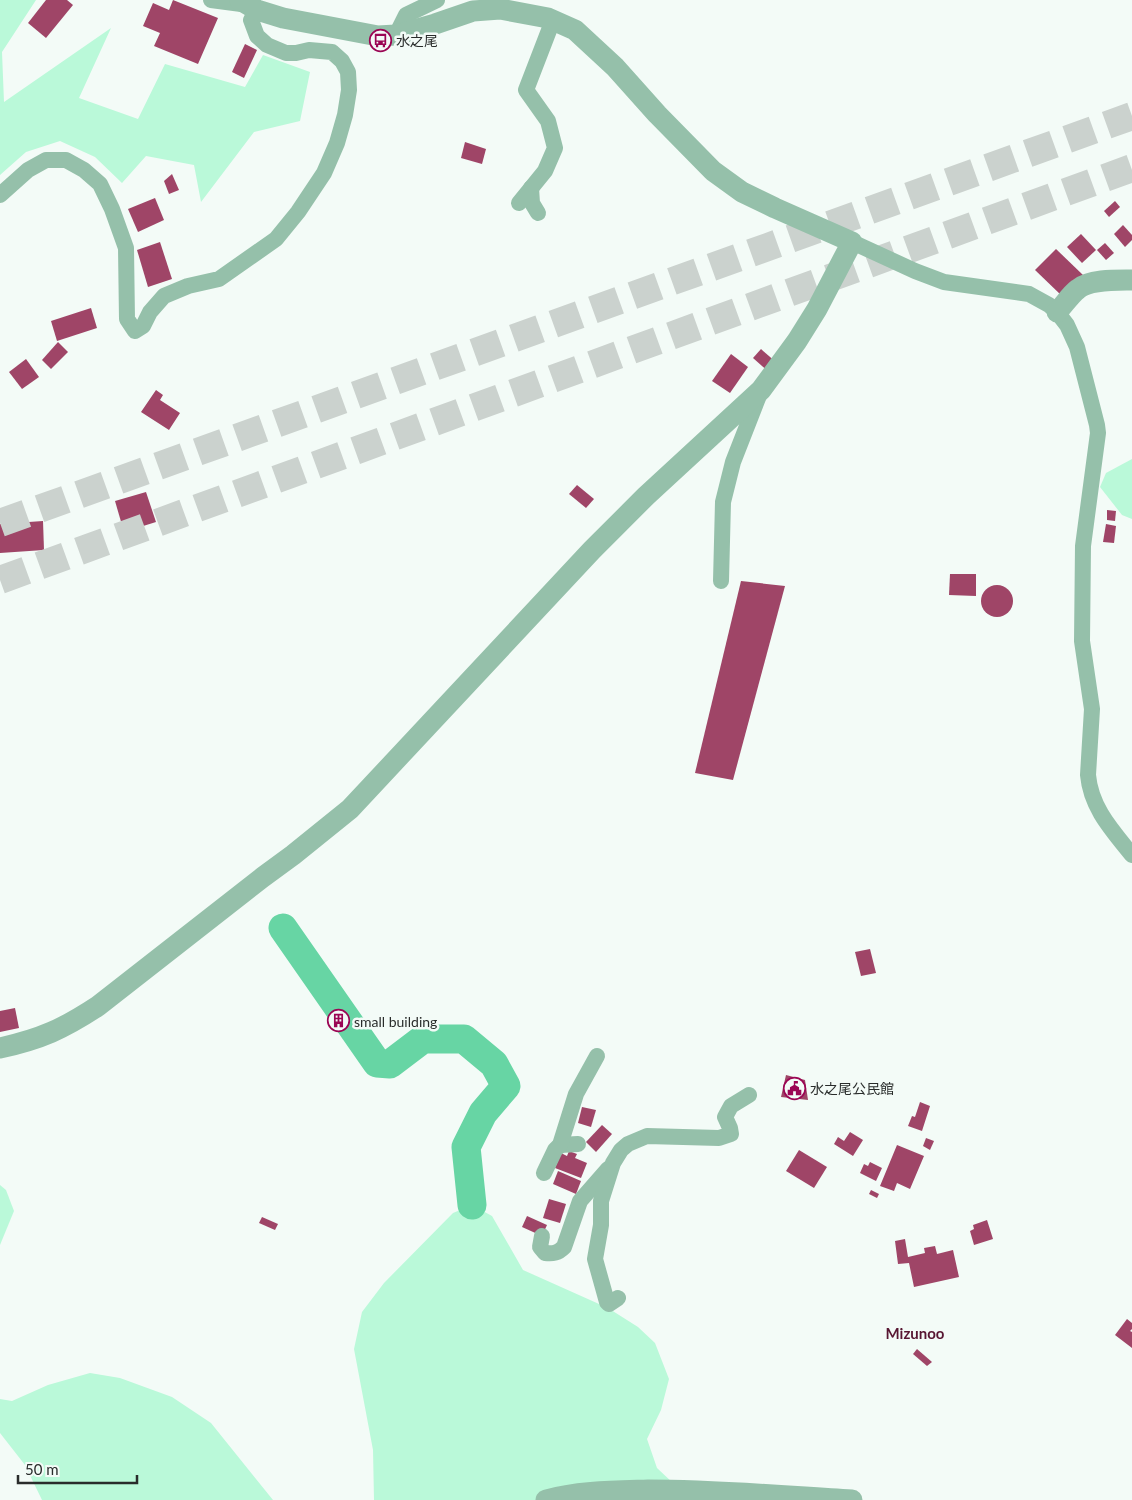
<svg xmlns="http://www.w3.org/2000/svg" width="1132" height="1500" font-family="Lato,'Noto Sans JP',sans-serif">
	<rect width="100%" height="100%" fill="#f3fbf7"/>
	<g fill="#baf9d9">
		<polygon points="0,0 36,0 2,52 4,102 111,28 79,98 138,119 165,64 245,87 263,55 310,72 300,121 254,132 201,202 194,165 146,156 122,183 95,157 60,141 26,152 0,175"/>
		<polygon points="1132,459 1132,519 1122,515 1100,487 1106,473"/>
		<polygon points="0,1185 6,1190 14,1211 0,1245"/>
		<polygon points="472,1205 492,1216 523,1270 608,1308 638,1327 655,1343 669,1379 661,1410 647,1439 657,1468 691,1500 374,1500 373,1450 354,1349 362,1312 384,1283 453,1213"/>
		<polygon points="90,1373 120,1378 172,1397 211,1423 273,1500 42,1500 25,1465 0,1433 0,1399 12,1401 48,1385"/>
	</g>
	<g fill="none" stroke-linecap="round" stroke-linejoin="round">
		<polyline stroke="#67d5a4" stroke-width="29" points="283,928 377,1063 390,1064 423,1039 464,1039 494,1064 506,1086 483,1113 466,1147 472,1205"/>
	</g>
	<g fill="#9f4567">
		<polygon points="46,0 67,0 73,5 46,38 28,23"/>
		<polygon points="173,0 218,18 198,64 154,46 160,33 143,26 153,3 169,10"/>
		<polygon points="245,44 257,50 244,78 232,72"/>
		<polygon points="465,142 486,149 482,164 461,158"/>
		<polygon points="172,174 179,190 169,194 164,181"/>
		<polygon points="155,198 164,220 138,232 128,209"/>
		<polygon points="1115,201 1120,207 1109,217 1104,211"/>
		<polygon points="1123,225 1132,235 1132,240 1125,247 1114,234"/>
		<polygon points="1081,234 1096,250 1082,263 1067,247"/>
		<polygon points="160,242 172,279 148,287 137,250"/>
		<polygon points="1105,243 1114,253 1106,260 1097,250"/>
		<polygon points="1056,249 1083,275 1062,296 1035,270"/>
		<polygon points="91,308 97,328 57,341 51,321"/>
		<polygon points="58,342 68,352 51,369 42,360"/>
		<polygon points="761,349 777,363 769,372 753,358"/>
		<polygon points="731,354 748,367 730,393 712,381"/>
		<polygon points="26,359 39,377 22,389 9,372"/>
		<polygon points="156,390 163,395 160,400 180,413 169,430 141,412"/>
		<polygon points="577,485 594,499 586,508 569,494"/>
		<polygon points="146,492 156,522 124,532 115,501"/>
		<polygon points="1107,510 1116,511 1115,521 1107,520"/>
		<polygon points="43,521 44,550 0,553 0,524"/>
		<polygon points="1106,524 1116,526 1114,543 1103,542"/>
		<polygon points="950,574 976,574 976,596 949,595"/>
		<polygon points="741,581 785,586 733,780 695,773"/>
		<circle cx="997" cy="601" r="16"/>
		<polygon points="870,949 876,973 861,976 855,952"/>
		<polygon points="15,1008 19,1028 0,1032 0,1011"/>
		<polygon points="337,1013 345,1025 338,1029 331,1016"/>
		<polygon points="786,1075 805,1080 808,1100 781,1097"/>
		<polygon points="920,1102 930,1106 922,1131 908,1126 912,1116 915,1117"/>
		<polygon points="582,1107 596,1110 591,1127 578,1123"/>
		<polygon points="602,1125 612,1134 596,1152 586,1142"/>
		<polygon points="850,1132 863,1140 853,1156 834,1144 838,1137 844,1141"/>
		<polygon points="926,1138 934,1141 930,1150 923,1146"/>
		<polygon points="897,1145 924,1156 910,1189 897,1183 894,1191 880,1186"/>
		<polygon points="799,1150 827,1167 814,1188 786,1171"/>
		<polygon points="569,1151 577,1154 575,1158 587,1163 581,1178 555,1168 561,1153 567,1156"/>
		<polygon points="870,1162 882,1168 876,1181 860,1173 864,1164 868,1166"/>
		<polygon points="558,1171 581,1181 576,1194 553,1184"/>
		<polygon points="871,1190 879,1194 877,1198 869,1194"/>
		<polygon points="549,1199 566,1204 560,1223 543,1218"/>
		<polygon points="527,1216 547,1225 542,1236 522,1227"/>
		<polygon points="262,1217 278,1224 275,1230 259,1223"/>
		<polygon points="987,1220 993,1239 974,1245 970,1231 974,1229 973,1225"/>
		<polygon points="905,1239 908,1257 925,1253 924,1248 935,1246 937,1254 953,1250 959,1277 914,1287 909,1263 898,1264 895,1241"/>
		<polygon points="1127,1319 1132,1323 1132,1329 1130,1331 1132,1332 1132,1348 1115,1335"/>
		<polygon points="917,1349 932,1362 927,1366 913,1354"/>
	</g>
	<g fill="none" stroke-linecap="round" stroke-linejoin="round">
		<g stroke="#cbd2ce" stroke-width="28" stroke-dasharray="28 14" stroke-linecap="butt">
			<polyline points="0,523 1132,116"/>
			<polyline points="0,580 1132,168"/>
		</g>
		<g stroke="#95c0aa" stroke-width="16">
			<polyline points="211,0 249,5"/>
			<polyline points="396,35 406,15 437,0"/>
			<polyline points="531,188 532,203 538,213"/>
			<polyline points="0,195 28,170 46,160 66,160 84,170 100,184 112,209 126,248 127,319 135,331 143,326 150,312 164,296 188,286 219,279 276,239 298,212 324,173 337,143 345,115 349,90 348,72 342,61 332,52 309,50 296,53 286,53 267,45 257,36 251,20 257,10"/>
			<polyline points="519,203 545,171 555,148 548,121 526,90 553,20"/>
			<path d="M 852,242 L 915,271 L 944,282 L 1029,294 L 1049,305 L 1057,312 L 1067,325 L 1077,347 L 1097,425 L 1098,433 L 1083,546 L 1082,641 L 1092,709 L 1088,775 C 1091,808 1112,830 1132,855"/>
			<polyline points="721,581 723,502 733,462 760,393"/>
			<polyline points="560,1145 578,1144"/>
			<polyline points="544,1173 555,1150 560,1145 576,1094 597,1056"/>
			<path d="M 542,1236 L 540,1247 L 545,1253 C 553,1254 558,1253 564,1247 L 580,1201 L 608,1169"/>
			<polyline points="618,1298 609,1304 607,1302 595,1259 601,1225 601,1201 613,1163 621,1150 628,1144 647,1136 719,1138 731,1134 730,1128 725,1117 731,1106 749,1095"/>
		</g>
		<g stroke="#95c0aa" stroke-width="21">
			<path d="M 1057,312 C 1064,305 1070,295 1078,289 C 1090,279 1117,280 1132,280"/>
			<path d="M 0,1048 C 41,1039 63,1029 98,1006 L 263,877 L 293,855 L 350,809 L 592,550 L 646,496 L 761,390 L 797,341 L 817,309 L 852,242 L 775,208 L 742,192 L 713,171 L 657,114 L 615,67 L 575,30 L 548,18 L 500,9 L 473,11 L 435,24 L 396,35 L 378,36 L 283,18 L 257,10 L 240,0"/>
			<path d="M 546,1500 C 578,1491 615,1491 648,1490 C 716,1490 784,1496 852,1500"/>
		</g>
	</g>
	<defs>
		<symbol id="bus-ring" viewBox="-11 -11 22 22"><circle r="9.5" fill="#f3fbf7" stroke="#9b0654" stroke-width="1.5"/><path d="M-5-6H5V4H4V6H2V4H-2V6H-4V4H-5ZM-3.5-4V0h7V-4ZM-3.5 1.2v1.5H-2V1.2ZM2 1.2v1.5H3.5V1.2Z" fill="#9b0654"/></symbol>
		<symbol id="building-ring" viewBox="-11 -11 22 22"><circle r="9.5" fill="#f3fbf7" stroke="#9b0654" stroke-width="1.5"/><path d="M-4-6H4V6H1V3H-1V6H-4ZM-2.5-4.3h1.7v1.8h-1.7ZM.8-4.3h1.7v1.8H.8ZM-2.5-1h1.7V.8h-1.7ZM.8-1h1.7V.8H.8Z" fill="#9b0654"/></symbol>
		<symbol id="civic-ring" viewBox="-11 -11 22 22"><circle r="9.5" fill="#f3fbf7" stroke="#9b0654" stroke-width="1.5"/><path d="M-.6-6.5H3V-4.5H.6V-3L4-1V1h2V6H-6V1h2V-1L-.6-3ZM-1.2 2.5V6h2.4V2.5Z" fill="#9b0654"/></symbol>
	</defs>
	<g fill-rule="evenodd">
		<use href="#bus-ring" x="368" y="28" width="25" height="25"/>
		<use href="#building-ring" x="326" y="1008" width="25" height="25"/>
		<use href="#civic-ring" x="782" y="1076" width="25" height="25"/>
	</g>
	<g text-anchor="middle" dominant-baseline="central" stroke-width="5" stroke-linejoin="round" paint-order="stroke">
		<g font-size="14" fill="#292c2b" stroke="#f3fbf7" text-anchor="start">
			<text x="396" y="40">水之尾</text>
			<text x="354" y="1021">small building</text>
			<text x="810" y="1088">水之尾公民館</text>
		</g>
		<g font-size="15" font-weight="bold" fill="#571632" stroke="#f3fbf7">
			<text x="915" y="1333">Mizunoo</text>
		</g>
	</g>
	<path d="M18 1475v8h119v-8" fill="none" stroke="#292c2b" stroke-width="2.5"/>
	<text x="25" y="1475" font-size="15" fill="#292c2b" stroke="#f3fbf7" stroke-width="4" paint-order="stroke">50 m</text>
</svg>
